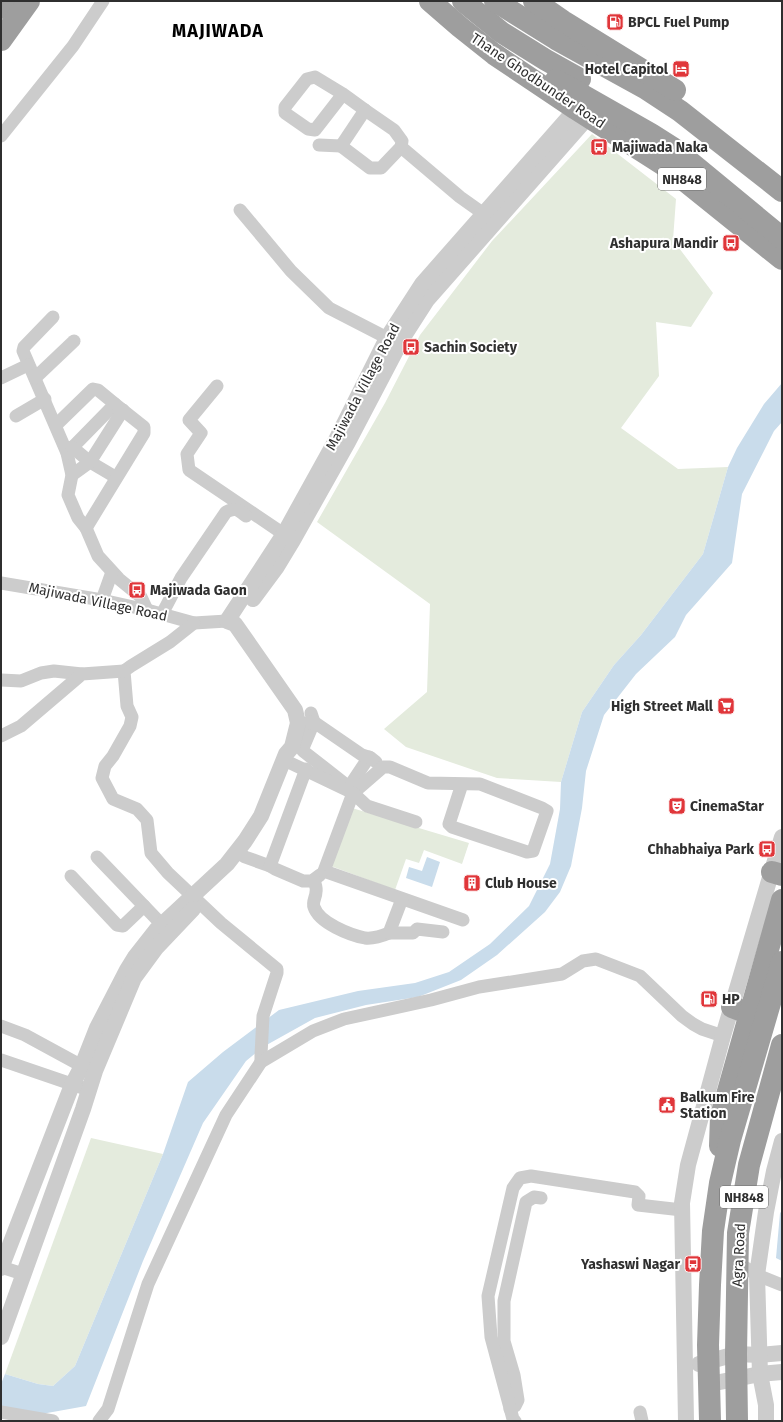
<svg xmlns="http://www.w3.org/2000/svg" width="783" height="1422" font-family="'Fira Sans',sans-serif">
	<rect width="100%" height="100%" fill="#fff"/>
	<g fill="#e4ebdd">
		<polygon points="592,134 676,199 673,240 713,293 691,327 656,322 659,376 621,428 678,469 728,467 703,554 641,635 614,665 582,712 561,782 497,778 406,747 384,729 427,692 430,604 317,522 385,403 420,335 492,241"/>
		<polygon points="352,808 469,843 462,864 424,850 419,863 406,859 395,890 331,866"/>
		<polygon points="91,1138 163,1154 75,1366 53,1386 38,1384 5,1374"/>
	</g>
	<g fill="#c9dceb">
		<polygon points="782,383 782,422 774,431 742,494 732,563 686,615 675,637 636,674 604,715 586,771 582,808 571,866 560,892 545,912 497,955 461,980 418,997 366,1005 315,1018 263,1047 246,1061 203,1123 143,1261 86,1406 36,1415 1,1411 1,1384 5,1374 38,1384 53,1386 75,1366 163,1154 188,1082 223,1052 279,1010 358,991 415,983 449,972 490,944 529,906 550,864 560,809 561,782 582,712 614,665 641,635 703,554 728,467 737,448 764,404"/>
		<polygon points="427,857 440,862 432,887 406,878 409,867 422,871"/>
		<polygon points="782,1211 782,1261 776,1258 780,1213"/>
	</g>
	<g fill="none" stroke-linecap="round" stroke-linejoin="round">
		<g stroke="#ccc" stroke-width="13">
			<polyline points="343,94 315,130 308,129 285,113 285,107 307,79 315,77 343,94 365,110"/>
			<polyline points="1,136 73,46 103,1"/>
			<polyline points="319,145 341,146"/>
			<polyline points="401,147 381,168 370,168 341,146 365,110 394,130 402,141 401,147 460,197 491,219"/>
			<polyline points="240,210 291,271 329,308 395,342"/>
			<polyline points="53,317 24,347 23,351 67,453 72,475 68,495 78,518 86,528 98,556 119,579 141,597 147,610"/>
			<polyline points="1,378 28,365"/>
			<polyline points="35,378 74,341"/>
			<polyline points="217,386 189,420 201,433 187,454 189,470 291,539"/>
			<polyline points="16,416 45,399"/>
			<polyline points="56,425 93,389 98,390 115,404 67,453"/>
			<polyline points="72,447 90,462 112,475"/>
			<polyline points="72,475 90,462 123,410"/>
			<polyline points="86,528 144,433 144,427 115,404"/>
			<polyline points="1,583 102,600 147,610 194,623 227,621"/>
			<polyline points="102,600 112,572"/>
			<path d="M 162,614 L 181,578 L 226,512 C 236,507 238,510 246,516"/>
			<polyline points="194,623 170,642 131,666 124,671 127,706 132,717 130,726 113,756 105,766 102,778 113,799 137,809 147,820 151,853 168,873 221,923 277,969 277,973 263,1016 261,1055 261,1062"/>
			<polyline points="1,680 21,681 41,673 54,671 82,674"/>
			<polyline points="311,713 314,722 303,748 303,751 349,787 369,757"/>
			<polyline points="306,723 314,722 362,755 371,758 376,762"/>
			<polyline points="1,736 21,726 82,674 124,671"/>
			<polyline points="284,760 353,793 383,767 390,767 428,783 480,784 542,808 547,811 533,851 527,852 452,827 449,824 462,784"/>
			<polyline points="416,822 367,806 353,793 324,871 463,920"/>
			<polyline points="237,852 245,857 270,866 275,869 303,881 312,881 320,875"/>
			<polyline points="97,857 169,932"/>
			<polyline points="270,866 306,769"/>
			<polyline points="71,876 117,925 123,926 144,906"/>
			<path d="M 314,880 C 315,884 317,888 316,892 C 316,897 312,902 314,907 C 319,923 350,935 365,938 C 374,939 382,936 389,933 L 402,899"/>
			<polyline points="389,933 413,933 417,929 443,932"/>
			<polyline points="1,1026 25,1035 82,1066 91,1069"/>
			<polyline points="1,1060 89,1090"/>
			<polyline points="738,1263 757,1275 782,1285"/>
			<polyline points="1,1267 23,1274"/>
			<polyline points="510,1409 515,1406 518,1400 514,1375 504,1341 504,1301 526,1202 534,1197 541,1198"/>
			<polyline points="1,1412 53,1421"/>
			<polyline points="640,1412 642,1421"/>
			<polyline points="99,1421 108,1409 148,1284 226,1115 261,1062 313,1031 344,1019 431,1000 479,987 562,974 583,961 596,959 640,976 682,1016 693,1024 702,1029 723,1036"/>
			<polyline points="515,1421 513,1419 491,1337 488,1296 513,1188 520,1178 531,1176 635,1192 639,1196 638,1205 682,1210"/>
		</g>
		<g stroke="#ccc" stroke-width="16">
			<polyline points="253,599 276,568 293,540 348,442 402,339 427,300 588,117"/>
			<polyline points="1,1268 72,1085 82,1066 97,1028 127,970 135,957 157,929 227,864 245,841 261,816 286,754 292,747 298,723 295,710 235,624 227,621 284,534 336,440 387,338 422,284 576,109"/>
			<polyline points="1,1337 83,1109 95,1071 134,978 156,948 193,909"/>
			<polyline points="699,1364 736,1354 760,1355 782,1353"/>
			<polyline points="710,1384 760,1374 782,1372"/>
			<polyline points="686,1421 682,1203 688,1165 723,1036 782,837"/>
			<polyline points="766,1421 766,1405 760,1374 757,1275 766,1212 774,1171 782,1141"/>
		</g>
		<g stroke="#9e9e9e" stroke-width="22">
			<polyline points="430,1 460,27 494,54 576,109 670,169 782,259"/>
			<polyline points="463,1 501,32 546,60 580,79"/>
			<polyline points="495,1 556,39 645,88 680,111 782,191"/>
			<polyline points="534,1 563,21 675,90"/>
			<polyline points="1,8 6,1"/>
			<polyline points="1,40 29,1"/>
			<polyline points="556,80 651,134 673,148 782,238"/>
			<polyline points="772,872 782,875"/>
			<polyline points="732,1007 750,1014"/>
			<polyline points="720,1146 721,1116 782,900"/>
			<polyline points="710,1421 708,1345 710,1285 713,1231 720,1183 730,1140 782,962"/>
			<polyline points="737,1421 736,1354 738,1233 749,1165 782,1045"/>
		</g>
	</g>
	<defs>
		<symbol id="fuel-square" viewBox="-11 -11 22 22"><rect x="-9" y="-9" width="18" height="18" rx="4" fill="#e0363a" stroke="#fff"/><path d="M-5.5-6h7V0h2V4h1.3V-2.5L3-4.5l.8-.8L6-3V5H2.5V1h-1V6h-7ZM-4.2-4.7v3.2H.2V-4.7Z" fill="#fff"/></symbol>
		<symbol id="hotel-square" viewBox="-11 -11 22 22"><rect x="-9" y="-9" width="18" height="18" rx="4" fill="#e0363a" stroke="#fff"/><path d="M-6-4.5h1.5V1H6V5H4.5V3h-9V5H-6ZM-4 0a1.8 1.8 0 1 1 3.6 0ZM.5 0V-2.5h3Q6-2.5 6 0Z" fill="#fff"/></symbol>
		<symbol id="bus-square" viewBox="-11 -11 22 22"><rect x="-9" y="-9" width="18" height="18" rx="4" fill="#e0363a" stroke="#fff"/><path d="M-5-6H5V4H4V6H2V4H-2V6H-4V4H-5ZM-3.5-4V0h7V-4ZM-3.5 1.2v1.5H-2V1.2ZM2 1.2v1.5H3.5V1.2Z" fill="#fff"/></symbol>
		<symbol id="supermarket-square" viewBox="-11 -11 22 22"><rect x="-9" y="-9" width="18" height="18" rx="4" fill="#e0363a" stroke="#fff"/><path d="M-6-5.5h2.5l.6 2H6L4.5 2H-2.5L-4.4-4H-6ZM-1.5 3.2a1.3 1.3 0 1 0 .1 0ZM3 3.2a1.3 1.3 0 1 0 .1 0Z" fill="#fff"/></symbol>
		<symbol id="theatre-square" viewBox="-11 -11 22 22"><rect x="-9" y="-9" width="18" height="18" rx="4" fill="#e0363a" stroke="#fff"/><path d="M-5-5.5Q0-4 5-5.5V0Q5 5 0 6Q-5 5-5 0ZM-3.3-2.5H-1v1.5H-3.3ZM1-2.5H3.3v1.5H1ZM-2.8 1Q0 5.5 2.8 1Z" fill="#fff"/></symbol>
		<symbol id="building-square" viewBox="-11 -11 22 22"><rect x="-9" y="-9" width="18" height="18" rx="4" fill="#e0363a" stroke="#fff"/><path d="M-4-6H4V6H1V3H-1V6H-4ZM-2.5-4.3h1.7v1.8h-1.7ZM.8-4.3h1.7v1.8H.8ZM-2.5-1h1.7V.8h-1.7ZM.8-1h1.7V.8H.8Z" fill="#fff"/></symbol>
		<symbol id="civic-square" viewBox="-11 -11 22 22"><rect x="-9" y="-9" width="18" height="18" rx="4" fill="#e0363a" stroke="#fff"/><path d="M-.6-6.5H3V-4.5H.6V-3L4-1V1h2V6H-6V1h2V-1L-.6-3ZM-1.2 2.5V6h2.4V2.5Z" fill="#fff"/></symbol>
	</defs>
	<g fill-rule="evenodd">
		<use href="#fuel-square" x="605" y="12" width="20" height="20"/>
		<use href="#hotel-square" x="671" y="59" width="20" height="20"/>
		<use href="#bus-square" x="589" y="137" width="20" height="20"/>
		<use href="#bus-square" x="721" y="233" width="20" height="20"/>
		<use href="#bus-square" x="401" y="337" width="20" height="20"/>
		<use href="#bus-square" x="127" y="580" width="20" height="20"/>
		<use href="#supermarket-square" x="716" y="696" width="20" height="20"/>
		<use href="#theatre-square" x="667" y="796" width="20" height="20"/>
		<use href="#bus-square" x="757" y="839" width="20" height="20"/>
		<use href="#building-square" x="462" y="873" width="20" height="20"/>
		<use href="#fuel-square" x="699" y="989" width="20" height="20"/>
		<use href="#civic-square" x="657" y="1095" width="20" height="20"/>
		<use href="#bus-square" x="683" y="1254" width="20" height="20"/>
	</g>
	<g text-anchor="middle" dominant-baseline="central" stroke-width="4" stroke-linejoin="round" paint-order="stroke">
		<g fill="#fff" stroke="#6d6d6d" stroke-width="1">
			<rect x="658" y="168" width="48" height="22" rx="3"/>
			<rect x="720" y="1186" width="48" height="22" rx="3"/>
		</g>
		<g font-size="13" font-weight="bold" fill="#2f2f2f">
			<text x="682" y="179">NH848</text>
			<text x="744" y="1197">NH848</text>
		</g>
		<g font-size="14" font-weight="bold" fill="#2f2f2f" stroke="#fff" text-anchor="start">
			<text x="628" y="22">BPCL Fuel Pump</text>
			<text x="668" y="69" text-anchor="end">Hotel Capitol</text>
			<text x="612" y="147">Majiwada Naka</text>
			<text x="718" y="243" text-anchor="end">Ashapura Mandir</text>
			<text x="424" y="347">Sachin Society</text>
			<text x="150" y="590">Majiwada Gaon</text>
			<text x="713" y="706" text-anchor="end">High Street Mall</text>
			<text x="690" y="806">CinemaStar</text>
			<text x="754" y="849" text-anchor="end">Chhabhaiya Park</text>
			<text x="485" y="883">Club House</text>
			<text x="722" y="999">HP</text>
			<text x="680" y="1097">Balkum Fire<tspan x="680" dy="16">Station</tspan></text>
			<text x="680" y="1264" text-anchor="end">Yashaswi Nagar</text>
		</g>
		<g font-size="14" fill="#2f2f2f" stroke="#fff">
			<text transform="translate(538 81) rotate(34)">Thane Ghodbunder Road</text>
			<text transform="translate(363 387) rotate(-62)">Majiwada Village Road</text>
			<text transform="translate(98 602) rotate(12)">Majiwada Village Road</text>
			<text transform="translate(739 1255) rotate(-87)">Agra Road</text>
		</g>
		<g font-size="18" font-weight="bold" letter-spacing="1" fill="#000" stroke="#fff">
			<text x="218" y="31">MAJIWADA</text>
		</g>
	</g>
	<rect width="783" height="1422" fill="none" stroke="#2f2f2f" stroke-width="4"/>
</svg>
